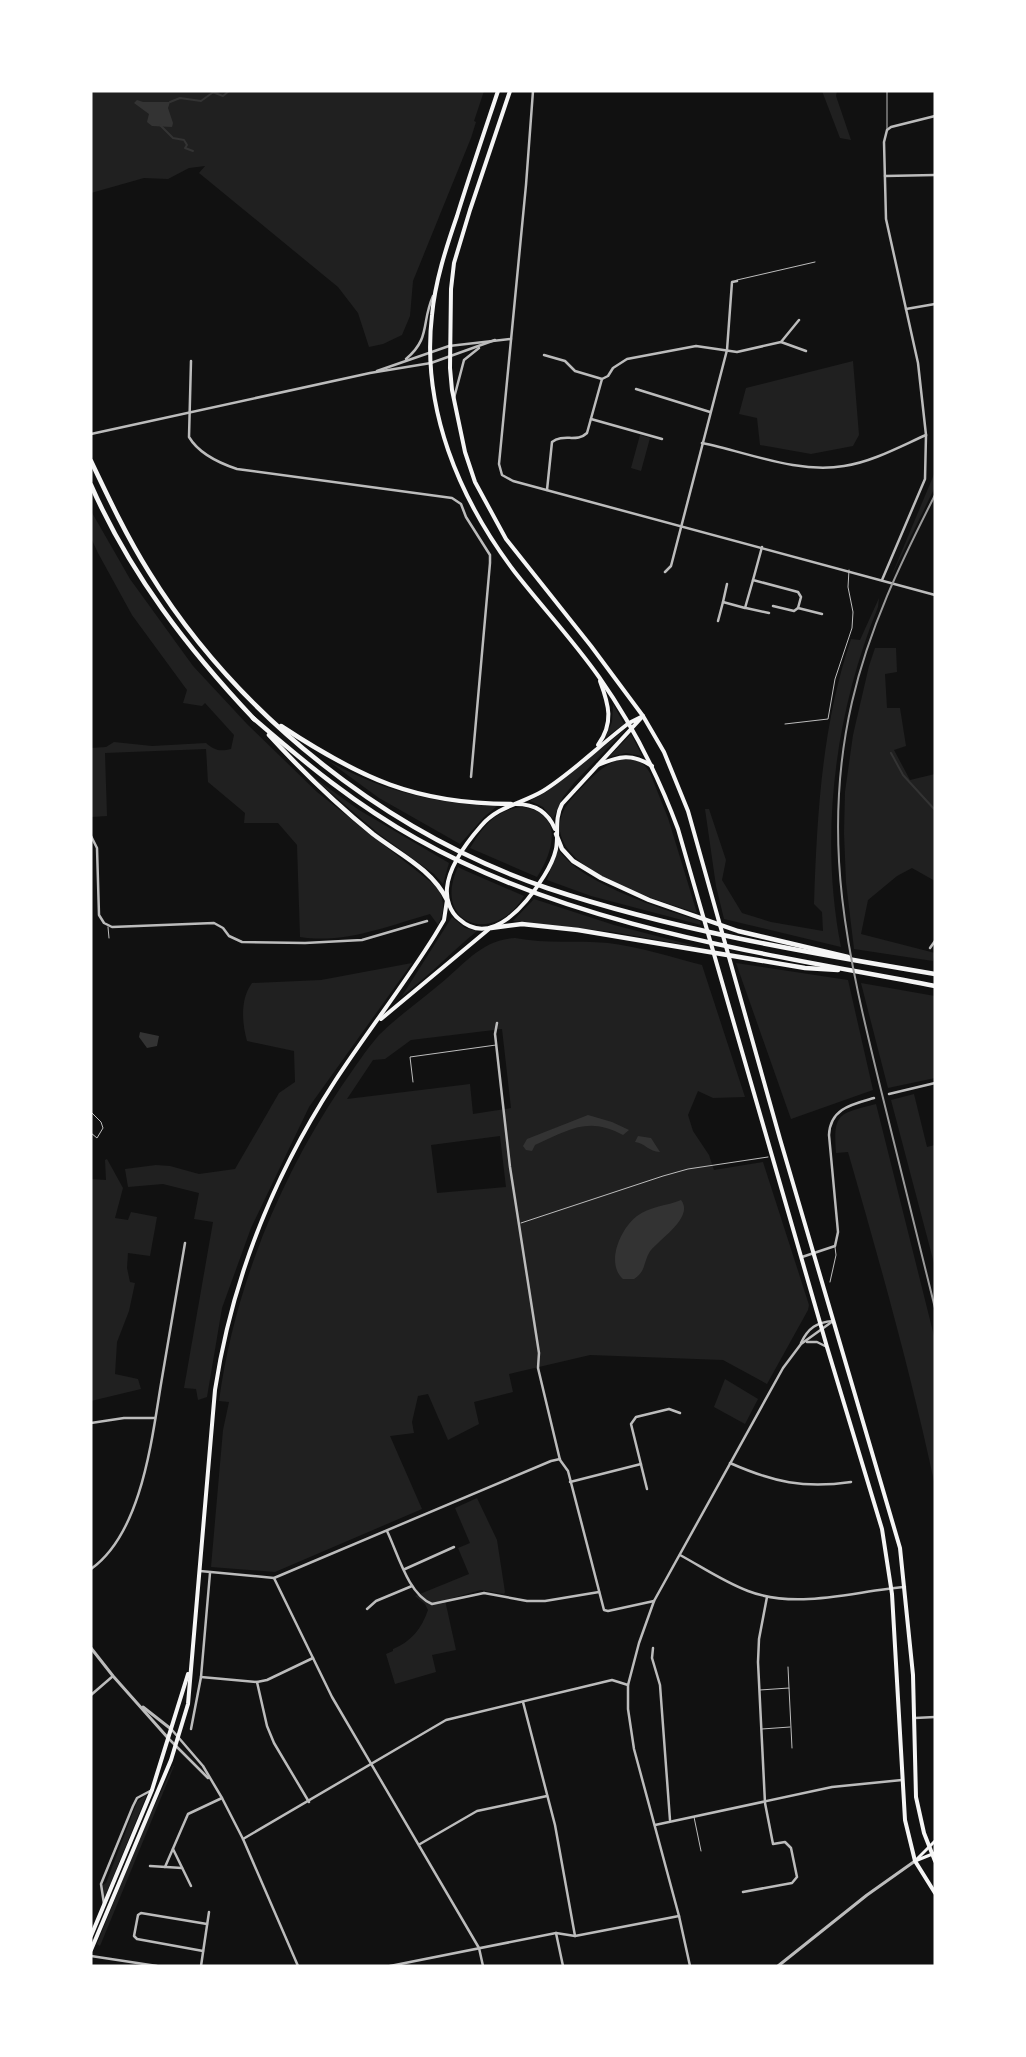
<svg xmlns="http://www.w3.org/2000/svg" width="1026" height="2057" font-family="'Times New Roman',serif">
	<rect width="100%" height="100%" fill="#111"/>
	<g fill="#202020" fill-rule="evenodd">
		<polygon points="91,91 484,91 474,121 476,122 471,138 413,281 410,316 402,335 383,344 369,347 358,313 338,287 199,173 205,166 189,168 168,179 144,178 91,193"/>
		<polygon points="822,91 837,91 836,96 851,140 840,138"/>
		<polygon points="853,361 859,435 853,446 811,454 760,445 757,418 739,414 746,388"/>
		<polygon points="640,435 650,438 641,471 631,468"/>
		<polygon points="935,472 935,487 891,577"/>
		<path d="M 91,511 L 130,579 L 193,666 L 247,724 L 317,792 L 437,887 C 445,901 445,910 438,925 L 430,914 C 388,926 345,944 300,937 L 297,845 L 278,823 L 244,823 L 245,813 L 208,782 L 206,749 L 105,753 L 107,816 L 92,817 L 91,748 L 106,747 L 114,742 L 152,746 L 206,743 C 214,750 220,752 231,749 L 234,735 L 205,703 L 202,706 L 183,703 L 187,690 L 132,615 L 98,553 L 91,538 Z"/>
		<path d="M 879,598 L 878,607 C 835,713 819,835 841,947 L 724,919 L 716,886 L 705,809 L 709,809 L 726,860 L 722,880 L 742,913 L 771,922 L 823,931 L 822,912 L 814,904 C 817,814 822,725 851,639 L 860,640 Z"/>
		<polygon points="875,648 896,648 897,672 885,674 887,708 900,708 906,746 894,750 910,780 935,774 935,881 912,868 897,876 868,900 861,934 935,953 933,961 854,949 846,882 844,833 845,792 853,735 869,666"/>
		<polygon points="613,704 624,724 605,738 612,722"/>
		<polygon points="627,728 574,783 563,797 553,819 543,807 530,801 546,792"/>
		<polygon points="631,734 642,756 626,753 609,757"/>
		<path d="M 624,757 C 636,759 644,762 650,773 L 668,818 L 697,913 C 655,899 515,861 574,796 C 590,779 602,765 624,757 Z"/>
		<path d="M 327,760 C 380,791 437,804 497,806 L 484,817 L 460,844 L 379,798 Z"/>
		<polygon points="309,774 359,810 449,863 443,884 434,874 379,834"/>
		<path d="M 523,807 C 565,814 553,852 537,877 L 470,848 C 483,826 496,809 523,807 Z"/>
		<path d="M 558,849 C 579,883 662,909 700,921 L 701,925 L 591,896 L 547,880 Z"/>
		<path d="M 458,867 L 464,870 L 524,896 C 495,946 431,925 458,867 Z"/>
		<polygon points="534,899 614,925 703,948 613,932 513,921"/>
		<path d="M 452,917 L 465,928 L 477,931 C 451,952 429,976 402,996 Z"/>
		<path d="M 515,938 C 546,944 576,940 608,943 C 640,947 671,957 702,965 L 745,1097 L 713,1098 L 698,1091 L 688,1115 L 693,1131 L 709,1155 L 714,1170 L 763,1162 L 809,1305 L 808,1310 L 767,1384 L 723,1360 L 590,1355 L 509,1374 L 513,1392 L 474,1402 L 479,1424 L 448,1440 L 428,1394 L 418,1396 L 412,1422 L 414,1433 L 390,1436 L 422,1509 L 275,1572 L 211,1567 L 223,1430 L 229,1402 L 219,1401 C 234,1290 279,1179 341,1087 C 353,1070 365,1051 379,1035 C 397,1017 420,1001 440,984 C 465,964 481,940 515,938 ZM 502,1029 L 511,1108 L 473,1114 L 470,1084 L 347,1099 L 373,1060 L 385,1059 L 411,1040 ZM 500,1136 L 506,1187 L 437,1193 L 431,1145 Z"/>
		<path d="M 412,963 L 309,1107 L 251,1228 L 222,1308 L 207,1397 L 198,1400 L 196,1389 L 184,1388 L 213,1222 L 194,1219 L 199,1193 L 163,1184 L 128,1187 L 125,1169 L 156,1165 L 170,1166 L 199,1174 L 235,1169 L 279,1093 L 295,1082 L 294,1051 L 247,1041 C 242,1023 240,999 252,983 L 321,980 Z"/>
		<polygon points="736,963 848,980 873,1090 791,1119"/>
		<polygon points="861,983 935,996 935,1078 888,1088"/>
		<polygon points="914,1094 927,1147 935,1145 935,1267 891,1100"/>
		<path d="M 876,1104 L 935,1340 L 935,1486 C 911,1373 880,1263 848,1152 L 836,1153 C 833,1112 839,1114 876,1104 Z"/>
		<polygon points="107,1159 123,1188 115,1218 128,1220 131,1212 157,1217 150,1256 128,1253 127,1268 130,1282 135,1283 129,1311 117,1342 115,1374 138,1379 141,1389 91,1401 91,1179 106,1180 105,1160"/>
		<polygon points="725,1379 758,1399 745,1424 714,1407"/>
		<path d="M 477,1498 L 497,1540 L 505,1592 L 504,1594 L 481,1590 L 445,1600 L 456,1650 L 432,1655 L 436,1672 L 395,1684 L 386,1654 L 393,1651 L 393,1649 C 411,1642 422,1628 428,1610 L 425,1604 L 415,1596 L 469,1574 L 458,1548 L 470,1543 L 455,1508 Z"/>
		<polygon points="173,1766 174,1766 100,1946 97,1944 139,1839"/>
		<polygon points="147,1794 104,1899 103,1885 106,1883 137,1802"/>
	</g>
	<g fill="#333">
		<polygon points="137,100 143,102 170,102 168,108 173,123 172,127 152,126 147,122 149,114 134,103"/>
		<polygon points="140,1032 159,1036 157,1046 147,1048 139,1037"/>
		<path d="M 588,1115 L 612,1122 L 629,1130 L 623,1135 C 588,1116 569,1130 535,1145 L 532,1151 L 526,1150 L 523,1146 L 527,1139 Z"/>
		<path d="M 638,1136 L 651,1138 L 660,1152 C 649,1152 645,1143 635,1142 Z"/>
		<path d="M 681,1200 C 695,1218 657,1240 649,1253 C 643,1264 646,1271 634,1279 L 623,1279 C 605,1263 621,1228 637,1216 C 650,1206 667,1206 681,1200 Z"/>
	</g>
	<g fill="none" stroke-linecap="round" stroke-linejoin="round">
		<g stroke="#333" stroke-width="2">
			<polyline points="215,93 223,96 229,91"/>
			<polyline points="170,102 180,98 201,101 212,93 220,91"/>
			<polyline points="160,125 173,138 184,140 187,145 185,148 193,151"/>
			<polyline points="891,753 903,775 935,810"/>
		</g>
		<g stroke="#bcbcbc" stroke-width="1">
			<polyline points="887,129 887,91"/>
			<polyline points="737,280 815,262"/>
			<polyline points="785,724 828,719 835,679 852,628 853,612 848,587 849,570"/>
			<polyline points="108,927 109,938"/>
			<polyline points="413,1082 410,1057 496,1045"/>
			<polyline points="91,1112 101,1122 103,1128 97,1138 91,1133"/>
			<polyline points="521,1223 663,1176 688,1169 768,1157"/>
			<polyline points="830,1282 836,1255 835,1247"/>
			<polyline points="788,1667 789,1688"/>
			<polyline points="760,1690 789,1688 792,1748"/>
			<polyline points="762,1729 790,1727"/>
			<polyline points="694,1817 701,1851"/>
		</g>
		<g stroke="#bcbcbc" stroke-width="2.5">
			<polyline points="533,91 526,185 499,464 502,475 513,481 935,595"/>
			<polyline points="885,176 935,175"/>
			<polyline points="906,309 935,304"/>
			<polyline points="781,342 806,351"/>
			<polyline points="544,355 565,361 575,371 602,379"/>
			<path d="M 406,359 C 431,338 421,323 433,296"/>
			<path d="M 191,361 L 189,437 C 199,454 219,463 237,469 L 452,498 L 461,504 L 466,517 L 490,555 L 490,563 L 471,777"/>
			<polyline points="377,371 449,346 511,339"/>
			<polyline points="636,389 710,412"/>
			<polyline points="454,398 464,360 479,348"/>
			<polyline points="591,419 662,439"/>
			<polyline points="91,434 370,373 431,363 495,340"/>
			<path d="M 702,443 C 747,452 797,474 844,466 C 872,462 901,446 926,435"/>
			<path d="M 547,490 L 552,442 C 563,433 577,443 587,433 L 602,379 L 608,376 L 613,368 L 627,359 L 696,346 L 737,352 L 781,342 L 799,320"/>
			<polyline points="762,547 753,580 798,592 801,597 798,608"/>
			<polyline points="665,572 671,566 727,350 732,282 737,281"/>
			<polyline points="882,580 925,479 926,435 918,363 886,219 884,142 887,130 891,127 935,116"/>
			<polyline points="723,602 727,584"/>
			<polyline points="773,606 794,611 798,608 822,614"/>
			<polyline points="746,608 769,613"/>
			<polyline points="718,621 723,602 745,608 753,580"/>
			<polyline points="91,836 97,848 99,915 104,923 112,927 214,923 223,928 229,936 242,942 305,943 362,940 427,921"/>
			<polyline points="930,948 935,941"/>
			<polyline points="497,1023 495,1034 510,1167 539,1353 538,1368 560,1460 568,1471 604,1610 608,1611 654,1601"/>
			<polyline points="889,1094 935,1083"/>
			<path d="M 802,1257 L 835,1246 L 838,1232 L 829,1135 C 830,1108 853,1104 874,1098"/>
			<polyline points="807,1342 817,1342 827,1347"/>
			<path d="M 801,1343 C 808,1328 817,1322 833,1321"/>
			<polyline points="91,1423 124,1418 155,1418"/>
			<path d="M 730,1463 C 773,1482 804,1489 851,1482"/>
			<polyline points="570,1482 641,1464"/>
			<polyline points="647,1489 631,1424 636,1417 669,1409 680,1413"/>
			<path d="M 387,1531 C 398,1554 408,1594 432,1604 L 484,1593 L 527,1601 L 545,1601 L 599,1592"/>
			<path d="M 680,1555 C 702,1567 724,1582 748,1591 C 797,1610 854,1591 905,1587"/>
			<path d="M 91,1569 C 143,1532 152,1436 162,1378 C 170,1333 177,1288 185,1243"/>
			<polyline points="405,1569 454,1547"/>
			<polyline points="200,1571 274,1578 551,1461 560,1459"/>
			<polyline points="274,1578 332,1697 479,1948 483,1966"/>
			<polyline points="367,1609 376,1601 412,1586"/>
			<polyline points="653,1648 652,1658 660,1685 670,1820"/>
			<polyline points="201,1677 257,1682 267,1680 313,1658"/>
			<polyline points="257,1682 267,1726 274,1743 309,1802"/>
			<polyline points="91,1695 113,1676"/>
			<polyline points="523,1702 555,1825 575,1936"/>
			<polyline points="915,1718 935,1717"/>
			<polyline points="191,1729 201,1677 210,1573"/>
			<polyline points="172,1730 203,1766 222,1798 243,1839 298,1966"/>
			<polyline points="169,1739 208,1778"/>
			<polyline points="655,1825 832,1787 902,1780"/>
			<polyline points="243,1839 446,1720 612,1680 628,1685"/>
			<polyline points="420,1844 477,1811 547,1796"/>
			<polyline points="173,1849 191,1886"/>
			<polyline points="150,1866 182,1868"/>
			<polyline points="165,1867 188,1814 222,1798"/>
			<polyline points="743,1892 792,1883 797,1877 791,1848 785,1842 773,1844 765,1803 758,1662 759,1639 767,1597"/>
			<polyline points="104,1904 101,1884 133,1806 137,1798 152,1790"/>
			<polyline points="556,1933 563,1966"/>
			<polyline points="203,1951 137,1939 134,1936 138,1915 141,1913 207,1924"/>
			<polyline points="91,1956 157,1966"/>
			<polyline points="201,1966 209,1912"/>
			<polyline points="390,1966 556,1933 575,1936 679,1916"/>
			<polyline points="690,1966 679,1916 634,1749 628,1709 628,1685 639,1643 654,1601 783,1368 801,1344 833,1321"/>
		</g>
		<g stroke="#bcbcbc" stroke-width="3">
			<polyline points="91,1648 113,1676 168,1738"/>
			<polyline points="143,1707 171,1729"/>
			<polyline points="778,1966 867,1895 915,1861"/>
		</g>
		<g stroke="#f5f5f5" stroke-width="3">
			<polyline points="915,1861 935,1841"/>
			<polyline points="915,1861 935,1853"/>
		</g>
		<g stroke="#f5f5f5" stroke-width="4">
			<path d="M 498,91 C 484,133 470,174 457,216 C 446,248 435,282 432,315 C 421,408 459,498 514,571 C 542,607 573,640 599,677 C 632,724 658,775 678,829 L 827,1347 L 882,1529 L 892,1594 L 905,1820 L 915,1861 L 935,1893"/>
			<polyline points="510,91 470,210 454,263 451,289 450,368 452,390 465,452 475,482 506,539 591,646 643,716 664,752 688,811 780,1139 900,1548 913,1675 916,1797 924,1833 935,1861"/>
			<path d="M 643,716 L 562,804 C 554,819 559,833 556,849 C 554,858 549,868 544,876 C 528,902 492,949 459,919 C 450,912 446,899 447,888 C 449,866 467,842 481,826 C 498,806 521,804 543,791 C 572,773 601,744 629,723 Z"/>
			<path d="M 598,745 C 614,723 609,705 600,681"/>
			<path d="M 598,765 C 619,756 632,753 652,766"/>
			<path d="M 516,804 C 534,804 548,812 555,829"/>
			<polyline points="381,1019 489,929"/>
			<polyline points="91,1936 152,1790 188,1674"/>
			<path d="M 91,1950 L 171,1760 L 188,1704 L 215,1390 C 232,1279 274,1175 335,1081 C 367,1032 404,985 435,935 L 444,920 L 447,900"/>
		</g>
		<g stroke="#f5f5f5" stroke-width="4.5">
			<path d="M 91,461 C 109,499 127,537 149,572 C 238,716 387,833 547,888 C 673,930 804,952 935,974"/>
			<path d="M 91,485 C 130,574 188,649 254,719"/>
			<path d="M 253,718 C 305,763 356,805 417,839 C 575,928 759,952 935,986"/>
			<path d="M 281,726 C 360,778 415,804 511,804"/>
			<path d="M 269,735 C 302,771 336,804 373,834 C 399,854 432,869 447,900"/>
			<polyline points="556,834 562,849 573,861 601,878 649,900 738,931 848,957"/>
			<polyline points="491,928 522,924 578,930 805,968 838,970"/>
		</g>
		<path stroke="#9a9a9a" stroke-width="2" d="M 935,495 C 901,562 869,628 852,702 C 820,841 848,956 881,1090 C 899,1163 917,1236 935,1308"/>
	</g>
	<rect width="1026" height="2057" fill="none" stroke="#ffffff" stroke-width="185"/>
</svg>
